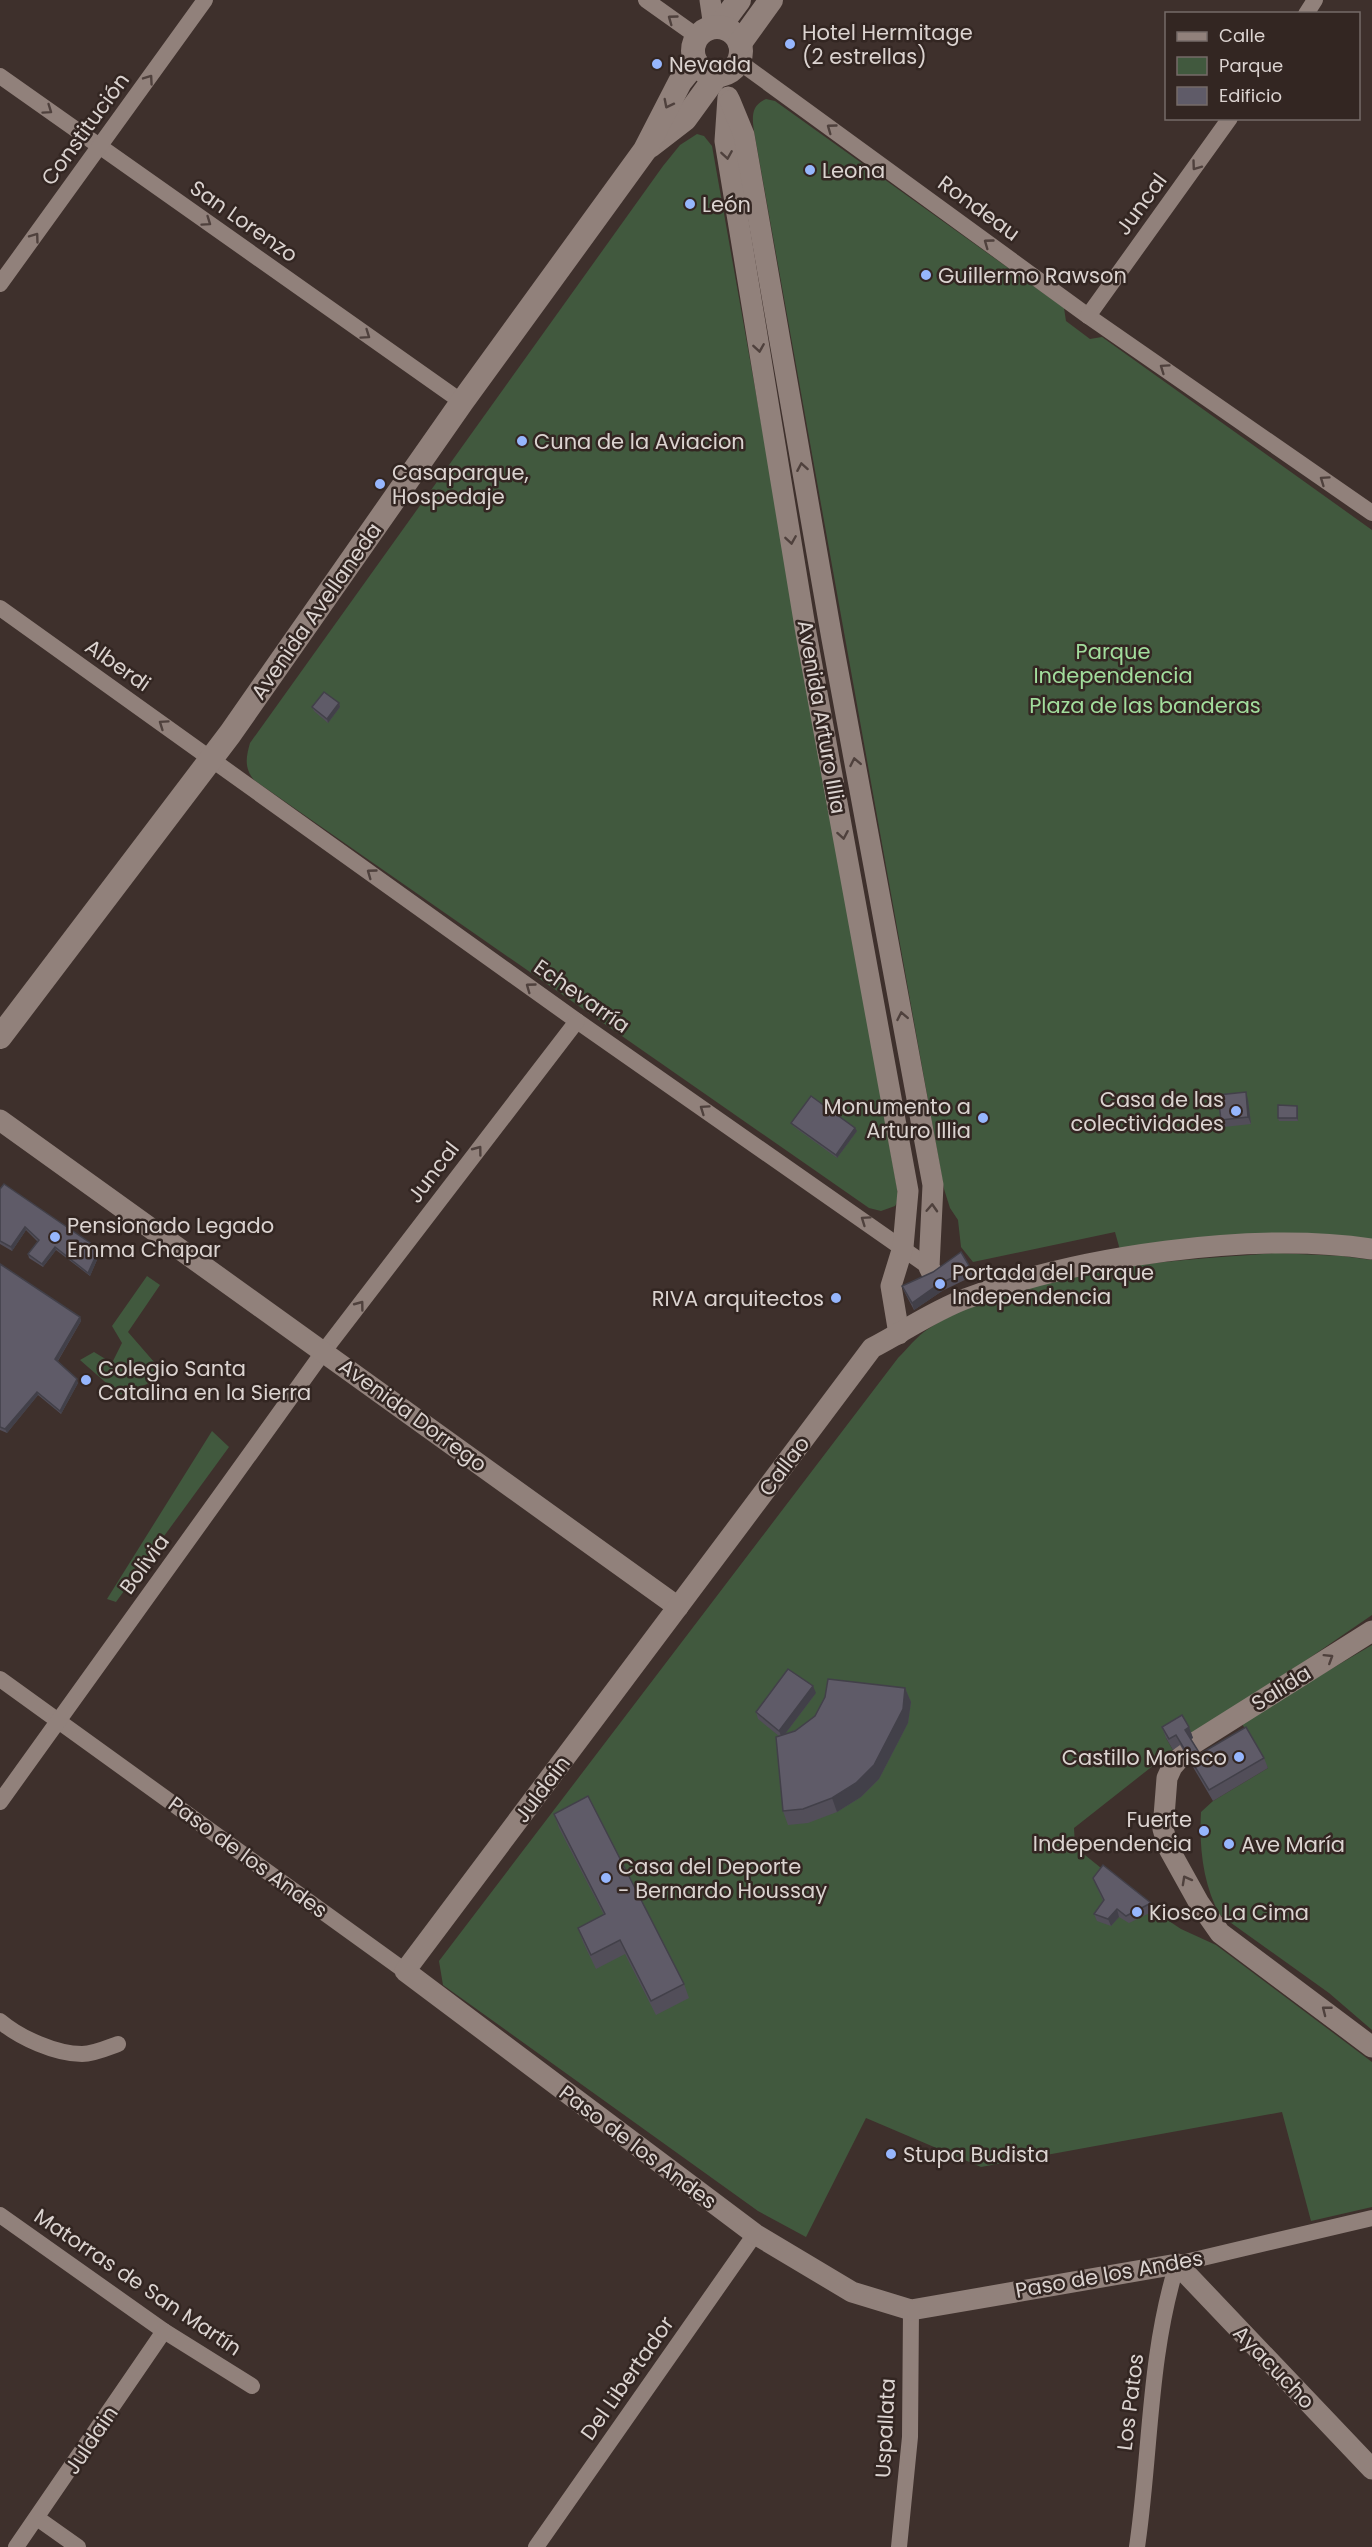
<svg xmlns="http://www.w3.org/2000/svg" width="1372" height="2547" font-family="Poppins,sans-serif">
	<rect width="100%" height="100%" fill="#3e302c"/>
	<g fill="#41593e">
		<path d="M 766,99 L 775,101 L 1064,308 L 1066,321 L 1090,339 L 1102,337 L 1372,530 L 1372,1241 L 1120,1250 L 1115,1232 L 973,1262 L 961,1247 L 958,1220 L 950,1208 L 944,1189 L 754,131 C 752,117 751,105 766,99 Z"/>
		<path d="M 697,134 L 704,136 L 712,146 L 899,1199 L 895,1206 L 881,1211 L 869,1208 L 254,780 C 244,768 246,757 250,743 L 663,166 L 680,145 Z"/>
		<path d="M 1275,1253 L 1342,1256 L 1372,1260 L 1372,1615 L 1193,1738 L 1166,1738 L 1173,1750 L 1074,1828 L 1075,1847 L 1106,1872 L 1119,1917 L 1154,1911 L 1181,1929 L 1216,1945 L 1372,2062 L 1372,2207 L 1311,2221 L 1282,2112 L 981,2167 L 866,2118 L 806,2237 L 758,2211 L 443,1985 L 439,1961 L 898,1358 C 907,1349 917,1336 928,1329 C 1025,1267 1162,1262 1275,1253 Z"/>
		<polygon points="147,1276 160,1285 128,1332 161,1370 147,1384 120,1395 80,1360 94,1352 112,1363 122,1343 112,1326"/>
		<polygon points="212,1431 229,1447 116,1602 107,1599"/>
		<path d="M 1372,1645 L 1372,2030 L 1329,1993 L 1220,1915 C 1203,1885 1199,1847 1201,1812 L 1213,1801 L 1268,1768 L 1241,1722 Z"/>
	</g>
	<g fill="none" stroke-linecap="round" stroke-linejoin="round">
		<g stroke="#91817b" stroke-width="16">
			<polyline points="646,0 698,37"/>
			<polyline points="1306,14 1315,0"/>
			<polyline points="738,61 1088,316 1372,513"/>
			<polyline points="0,76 462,402"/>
			<polyline points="0,284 205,0"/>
			<polyline points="1088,316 1230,118"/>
			<polyline points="0,608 577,1021 929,1267"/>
			<polyline points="0,1679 405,1971"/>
			<polyline points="0,1802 324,1351 577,1021"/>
			<path d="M 0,2021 C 20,2038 56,2054 82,2054 C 94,2054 107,2048 118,2044"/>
			<polyline points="0,2215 164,2331 252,2386"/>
			<polyline points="37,2518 78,2547"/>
			<polyline points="16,2547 164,2331"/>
			<polyline points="536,2547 755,2234"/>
			<polyline points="899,2547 910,2437 911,2310"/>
			<path d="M 1137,2547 C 1151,2452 1148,2358 1177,2264 L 1372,2218"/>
		</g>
		<g stroke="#91817b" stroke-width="21">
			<polyline points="710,0 714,27"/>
			<polyline points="728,97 725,141 806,633 908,1191 903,1247 891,1286 899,1334"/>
			<polyline points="730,101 744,135 832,639 933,1185 929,1267 935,1279"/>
			<polyline points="0,1120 678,1607"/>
			<path d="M 1372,1249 C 1252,1231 1078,1256 965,1299 C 933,1311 903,1332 872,1348 L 405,1971 L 755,2234 L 852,2292 L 911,2310 L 1177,2264 L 1372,2469"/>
			<polyline points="1372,1631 1191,1745 1172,1767 1167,1778 1163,1829 1169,1849 1199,1903 1220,1933 1372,2047"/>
		</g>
		<g stroke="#91817b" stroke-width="24">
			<polyline points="719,27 739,0"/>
			<circle cx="717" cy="51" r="24"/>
			<polyline points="740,43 771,0"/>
			<polyline points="650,146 685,119 717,75"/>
			<polyline points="0,1037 230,734 462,402 645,150 680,82 696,62"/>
		</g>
	</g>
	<g fill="#524e59">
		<polygon points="339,703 340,707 328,723 314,711 312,707"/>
		<polygon points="1248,1100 1251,1124 1224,1127 1221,1120"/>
		<polygon points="1297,1106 1298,1109 1298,1121 1279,1121 1278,1118"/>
		<polygon points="791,1123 857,1131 837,1158 793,1126"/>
		<polygon points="0,1189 100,1253 90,1276 56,1250 43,1267 29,1258 28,1254 38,1242 26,1230 12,1251 0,1244"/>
		<polygon points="0,1264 80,1317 81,1321 58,1361 78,1383 61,1414 38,1395 7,1433 0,1430"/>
		<polygon points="971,1269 973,1276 942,1291 914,1310 905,1293 902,1286"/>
		<polygon points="905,1688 911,1702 908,1723 879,1779 861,1797 837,1812 808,1823 788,1825 783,1811 779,1736 758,1719 756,1712 816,1693 785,1734"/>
		<polygon points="1162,1727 1189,1727 1193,1738 1191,1739 1200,1754 1264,1758 1268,1768 1213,1801 1180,1745 1173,1750 1166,1738"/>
		<polygon points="554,1814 684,1984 689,1998 656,2015 625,1954 596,1969 583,1942 578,1928 604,1915 559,1828"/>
		<polygon points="1093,1878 1151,1903 1154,1911 1129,1923 1119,1917 1111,1926 1097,1921 1094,1914 1103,1901"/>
	</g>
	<g fill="#424049">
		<polygon points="339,703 340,707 328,723 327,719"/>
		<polygon points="1246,1092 1248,1100 1251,1124 1248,1117"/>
		<polygon points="1297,1106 1298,1109 1298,1121 1297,1118"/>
		<polygon points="855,1128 857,1131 837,1158 836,1155"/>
		<polygon points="25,1227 26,1230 12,1251 11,1247"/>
		<polygon points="55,1247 56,1250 43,1267 42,1264"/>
		<polygon points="99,1249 100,1253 90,1276 88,1273"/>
		<polygon points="939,1284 942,1291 914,1310 912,1303"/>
		<polygon points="80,1317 81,1321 57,1362 55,1359"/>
		<polygon points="77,1379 78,1383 61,1414 60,1411"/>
		<polygon points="37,1392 38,1395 7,1433 5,1429"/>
		<polygon points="813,1686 816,1693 782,1738 779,1731"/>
		<polygon points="905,1688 911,1702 908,1723 879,1779 861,1797 837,1812 832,1798"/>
		<polygon points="1189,1727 1193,1738 1189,1740 1185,1730"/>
		<polygon points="1117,1909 1119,1917 1111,1926 1108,1919"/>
	</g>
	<g fill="#5f5b68" stroke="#424049" stroke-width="1.5">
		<polygon points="324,692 339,703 327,719 312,707"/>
		<polygon points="1246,1092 1248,1117 1221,1120 1218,1095"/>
		<polygon points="811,1096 855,1128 836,1155 791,1123"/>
		<polygon points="1278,1105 1297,1106 1297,1118 1278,1118"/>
		<polygon points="4,1184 99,1249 88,1273 55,1247 42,1264 28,1254 39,1240 25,1227 11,1247 0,1241 0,1189"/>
		<polygon points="961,1252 971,1269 939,1284 912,1303 902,1286 933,1272"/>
		<polygon points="0,1264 80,1317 55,1359 77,1379 60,1411 37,1392 5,1429 0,1427"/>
		<polygon points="788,1669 813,1686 779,1731 756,1712"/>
		<polygon points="828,1679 905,1688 903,1709 874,1765 856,1783 832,1798 803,1809 783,1811 776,1737 795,1731 815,1716 825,1697"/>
		<polygon points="1182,1715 1189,1727 1185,1730 1200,1754 1246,1727 1264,1758 1209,1790 1176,1735 1169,1739 1162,1727"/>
		<polygon points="588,1796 684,1984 651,2001 620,1940 591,1955 578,1928 605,1914 554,1814"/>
		<polygon points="1103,1865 1151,1903 1126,1916 1117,1909 1108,1919 1094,1914 1104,1900 1093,1878"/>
	</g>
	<defs><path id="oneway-chevron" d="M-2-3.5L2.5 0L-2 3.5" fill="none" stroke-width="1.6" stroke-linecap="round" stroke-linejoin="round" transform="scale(1.5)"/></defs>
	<g stroke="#4f413d">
		<use href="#oneway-chevron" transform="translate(672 19) rotate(-144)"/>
		<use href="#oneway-chevron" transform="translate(149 79) rotate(-55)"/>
		<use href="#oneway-chevron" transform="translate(668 104) rotate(117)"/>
		<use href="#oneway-chevron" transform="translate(48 110) rotate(35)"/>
		<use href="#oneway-chevron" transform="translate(831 128) rotate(-144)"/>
		<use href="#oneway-chevron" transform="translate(727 155) rotate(81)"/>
		<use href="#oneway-chevron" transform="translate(1196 166) rotate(126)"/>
		<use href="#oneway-chevron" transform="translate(207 222) rotate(35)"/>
		<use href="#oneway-chevron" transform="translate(35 237) rotate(-54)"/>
		<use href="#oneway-chevron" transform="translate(988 243) rotate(-144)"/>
		<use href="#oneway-chevron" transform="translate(366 335) rotate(35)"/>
		<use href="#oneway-chevron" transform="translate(759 348) rotate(81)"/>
		<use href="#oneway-chevron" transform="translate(1164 368) rotate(-145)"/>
		<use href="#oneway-chevron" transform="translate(802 467) rotate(-100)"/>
		<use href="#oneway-chevron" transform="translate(1324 480) rotate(-145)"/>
		<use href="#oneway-chevron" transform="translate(791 540) rotate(81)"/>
		<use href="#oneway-chevron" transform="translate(163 724) rotate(-145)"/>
		<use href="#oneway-chevron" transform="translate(855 762) rotate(-101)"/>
		<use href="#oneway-chevron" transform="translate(843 835) rotate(80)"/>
		<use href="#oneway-chevron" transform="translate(371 873) rotate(-144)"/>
		<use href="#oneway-chevron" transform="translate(530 987) rotate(-144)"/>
		<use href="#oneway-chevron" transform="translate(902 1016) rotate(-101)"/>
		<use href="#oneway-chevron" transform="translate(704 1109) rotate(-145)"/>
		<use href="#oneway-chevron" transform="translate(478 1150) rotate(-53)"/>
		<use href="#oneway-chevron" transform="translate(932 1208) rotate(-87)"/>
		<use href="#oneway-chevron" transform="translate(865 1220) rotate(-145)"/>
		<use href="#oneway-chevron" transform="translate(360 1305) rotate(-53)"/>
		<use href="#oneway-chevron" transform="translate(1329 1658) rotate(-32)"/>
		<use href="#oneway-chevron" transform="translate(1186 1880) rotate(-119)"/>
		<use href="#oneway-chevron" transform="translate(1326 2010) rotate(-142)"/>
	</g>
	<g fill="#96b6fd" stroke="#332622" stroke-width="2">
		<circle cx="790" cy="44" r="6"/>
		<circle cx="657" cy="64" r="6"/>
		<circle cx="810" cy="170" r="6"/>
		<circle cx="690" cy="204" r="6"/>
		<circle cx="926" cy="275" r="6"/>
		<circle cx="522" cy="441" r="6"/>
		<circle cx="380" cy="484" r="6"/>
		<circle cx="1236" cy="1111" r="6"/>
		<circle cx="983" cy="1118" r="6"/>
		<circle cx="55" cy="1237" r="6"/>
		<circle cx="940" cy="1284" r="6"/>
		<circle cx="836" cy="1298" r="6"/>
		<circle cx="86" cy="1380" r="6"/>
		<circle cx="1239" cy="1757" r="6"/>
		<circle cx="1204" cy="1831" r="6"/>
		<circle cx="1229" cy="1844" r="6"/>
		<circle cx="606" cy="1878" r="6"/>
		<circle cx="1137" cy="1912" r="6"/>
		<circle cx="891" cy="2154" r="6"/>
	</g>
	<g text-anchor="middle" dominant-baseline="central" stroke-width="5" stroke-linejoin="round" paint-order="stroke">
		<g font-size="21" fill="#dbd3d0" stroke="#332622" text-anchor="start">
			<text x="802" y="32">Hotel Hermitage<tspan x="802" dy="24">(2 estrellas)</tspan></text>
			<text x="669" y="64">Nevada</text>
			<text x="822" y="170">Leona</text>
			<text x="702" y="204">León</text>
			<text x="938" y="275">Guillermo Rawson</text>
			<text x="534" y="441">Cuna de la Aviacion</text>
			<text x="392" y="472">Casaparque,<tspan x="392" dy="24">Hospedaje</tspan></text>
			<text x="1224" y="1099" text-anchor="end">Casa de las<tspan x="1224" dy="24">colectividades</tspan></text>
			<text x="971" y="1106" text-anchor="end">Monumento a<tspan x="971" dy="24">Arturo Illia</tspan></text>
			<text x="67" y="1225">Pensionado Legado<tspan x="67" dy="24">Emma Chapar</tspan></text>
			<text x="952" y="1272">Portada del Parque<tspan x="952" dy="24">Independencia</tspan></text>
			<text x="824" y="1298" text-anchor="end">RIVA arquitectos</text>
			<text x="98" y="1368">Colegio Santa<tspan x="98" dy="24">Catalina en la Sierra</tspan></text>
			<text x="1227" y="1757" text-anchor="end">Castillo Morisco</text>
			<text x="1192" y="1819" text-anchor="end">Fuerte<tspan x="1192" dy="24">Independencia</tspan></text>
			<text x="1241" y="1844">Ave María</text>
			<text x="618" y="1866">Casa del Deporte<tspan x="618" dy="24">- Bernardo Houssay</tspan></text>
			<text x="1149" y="1912">Kiosco La Cima</text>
			<text x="903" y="2154">Stupa Budista</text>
		</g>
		<g font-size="21" fill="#dbd3d0" stroke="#332622">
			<text transform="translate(85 129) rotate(-54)">Constitución</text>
			<text transform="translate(1141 204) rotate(-54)">Juncal</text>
			<text transform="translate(979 208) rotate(36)">Rondeau</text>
			<text transform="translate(244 221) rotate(35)">San Lorenzo</text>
			<text transform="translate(316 611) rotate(-55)">Avenida Avellaneda</text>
			<text transform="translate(118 665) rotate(35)">Alberdi</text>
			<text transform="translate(822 717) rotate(80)">Avenida Arturo Illia</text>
			<text transform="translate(582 996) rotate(35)">Echevarría</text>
			<text transform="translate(433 1172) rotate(-53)">Juncal</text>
			<text transform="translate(413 1415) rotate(36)">Avenida Dorrego</text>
			<text transform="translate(784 1466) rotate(-53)">Callao</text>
			<text transform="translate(144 1564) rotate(-54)">Bolivia</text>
			<text transform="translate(1281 1688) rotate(-32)">Salida</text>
			<text transform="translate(542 1789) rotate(-53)">Juldain</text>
			<text transform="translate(248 1857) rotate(36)">Paso de los Andes</text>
			<text transform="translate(638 2147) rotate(37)">Paso de los Andes</text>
			<text transform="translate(1109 2274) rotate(-10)">Paso de los Andes</text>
			<text transform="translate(138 2282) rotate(34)">Matorras de San Martín</text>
			<text transform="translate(1274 2367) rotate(46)">Ayacucho</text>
			<text transform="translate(627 2378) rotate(-55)">Del Libertador</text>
			<text transform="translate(1130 2402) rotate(-83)">Los Patos</text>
			<text transform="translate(885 2428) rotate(-87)">Uspallata</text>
			<text transform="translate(91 2440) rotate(-56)">Juldain</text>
		</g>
		<g font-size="21" fill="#a2dd9c" stroke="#332622">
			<text x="1113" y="651">Parque<tspan x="1113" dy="24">Independencia</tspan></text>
			<text x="1145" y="705">Plaza de las banderas</text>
		</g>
	</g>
	<rect x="1165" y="12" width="195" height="108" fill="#332622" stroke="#766b68" stroke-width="1.5"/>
	<rect x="1177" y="32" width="30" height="9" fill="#91817b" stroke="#766b68" stroke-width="1.5"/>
	<text x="1219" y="42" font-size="18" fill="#dbd3d0">Calle</text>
	<rect x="1177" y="57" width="30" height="18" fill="#41593e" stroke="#766b68" stroke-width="1.5"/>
	<text x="1219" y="72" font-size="18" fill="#dbd3d0">Parque</text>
	<rect x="1177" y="87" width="30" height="18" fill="#5f5b68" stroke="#766b68" stroke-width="1.5"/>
	<text x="1219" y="102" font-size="18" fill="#dbd3d0">Edificio</text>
</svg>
